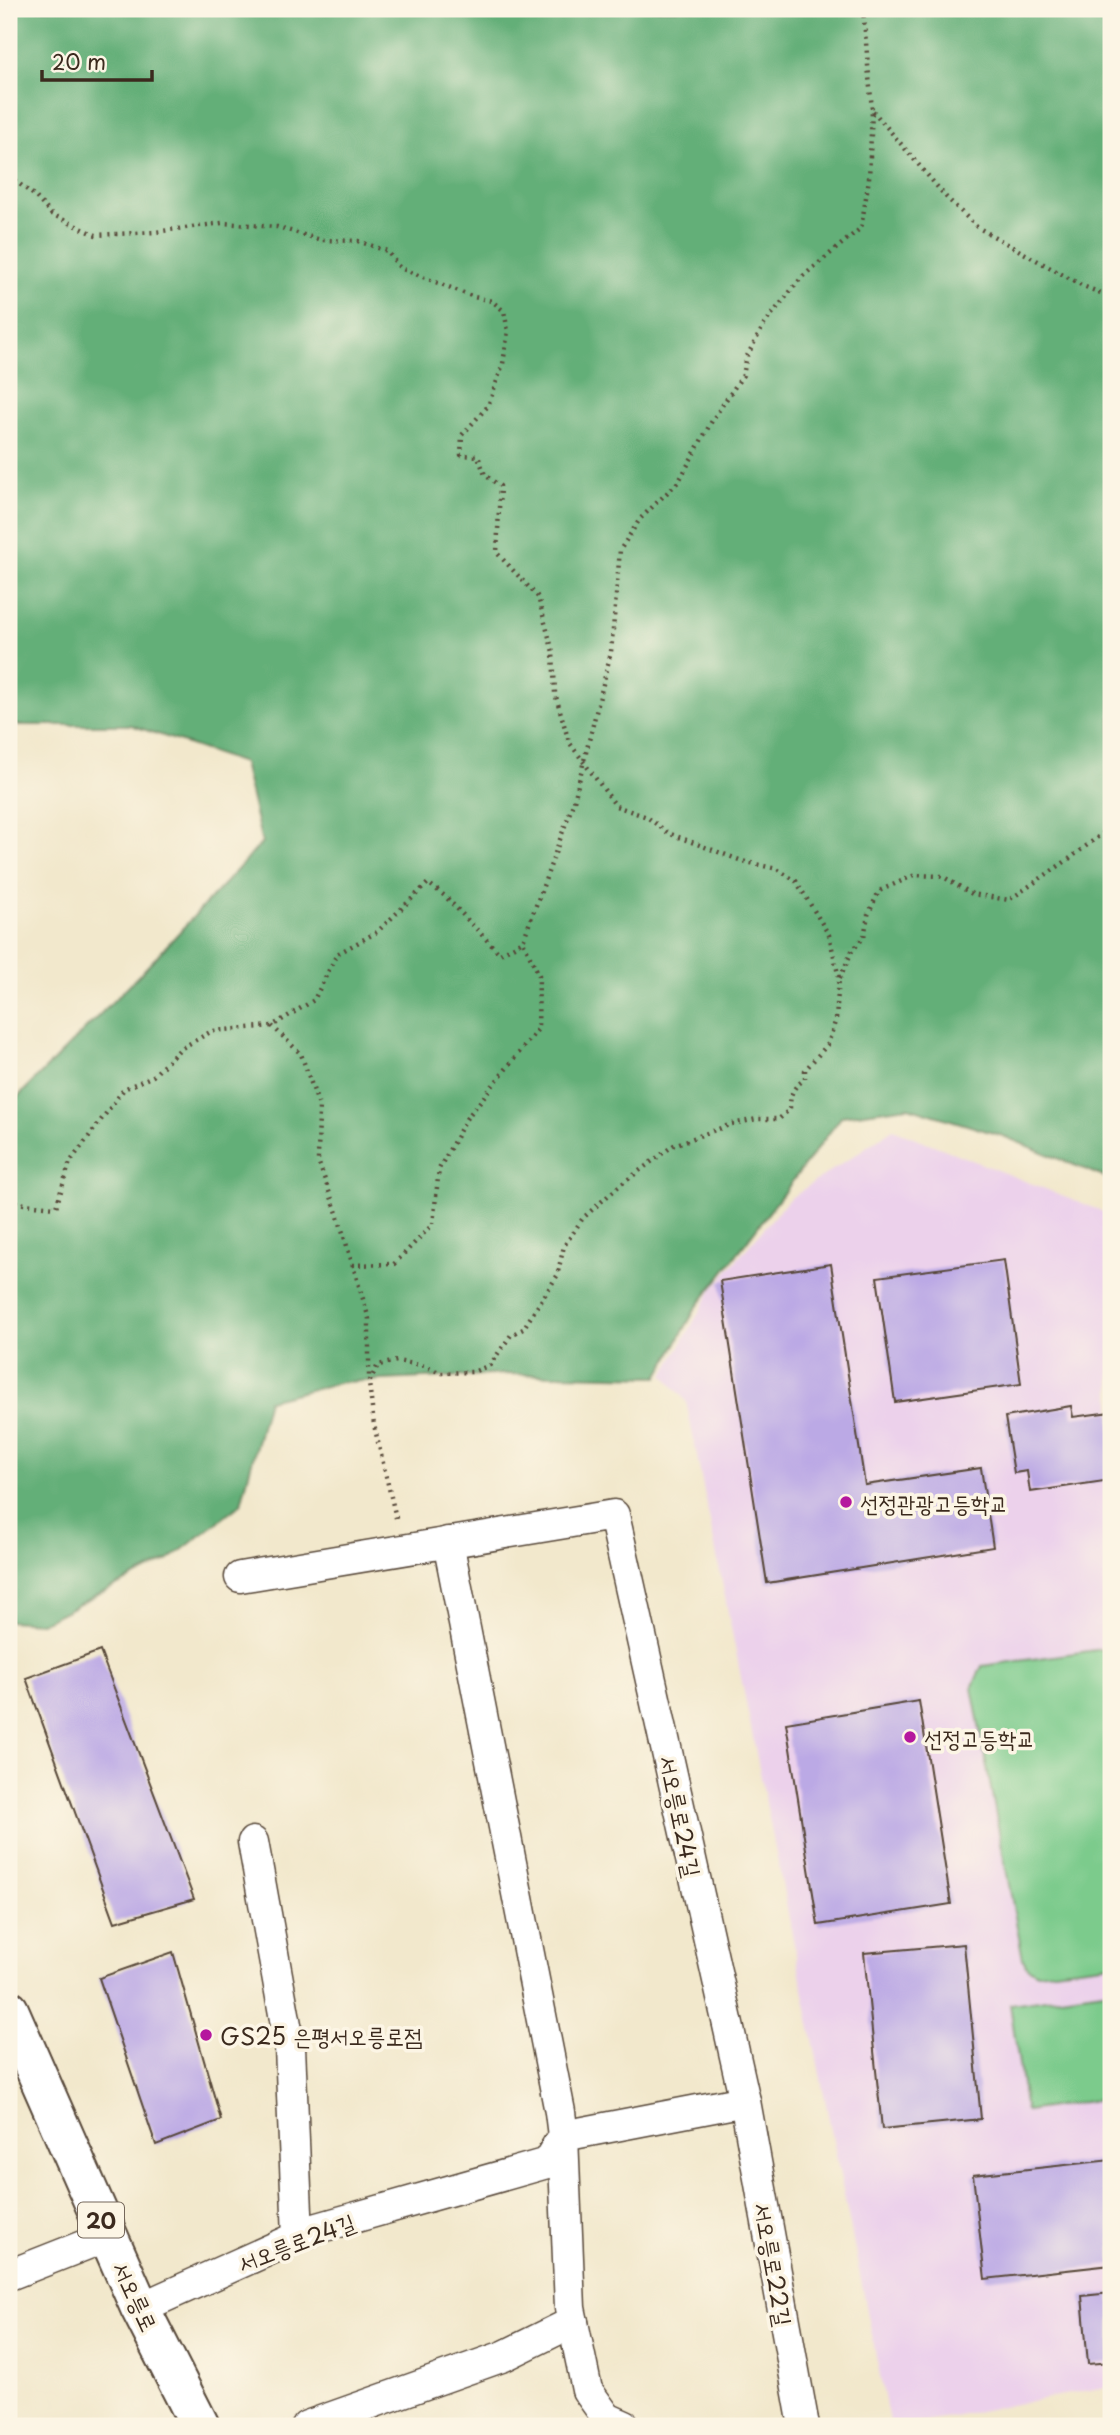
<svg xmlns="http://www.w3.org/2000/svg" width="1120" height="2435" font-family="'Playpen Sans','Poor Story',sans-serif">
	<rect width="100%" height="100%" fill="#fcf5e5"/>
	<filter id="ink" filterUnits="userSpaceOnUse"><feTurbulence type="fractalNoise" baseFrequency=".0143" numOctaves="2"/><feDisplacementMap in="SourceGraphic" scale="14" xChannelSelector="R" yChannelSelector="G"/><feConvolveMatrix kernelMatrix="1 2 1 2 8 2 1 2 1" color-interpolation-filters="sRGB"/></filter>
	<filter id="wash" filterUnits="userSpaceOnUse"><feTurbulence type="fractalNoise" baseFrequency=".00686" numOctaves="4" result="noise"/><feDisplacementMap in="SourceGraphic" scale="28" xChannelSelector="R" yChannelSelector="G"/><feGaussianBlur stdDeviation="1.57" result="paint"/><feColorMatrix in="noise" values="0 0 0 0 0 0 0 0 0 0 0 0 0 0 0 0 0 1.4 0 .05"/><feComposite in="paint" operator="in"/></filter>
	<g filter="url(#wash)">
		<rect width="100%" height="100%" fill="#f2e8cc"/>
		<polygon fill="#ecd1eb" points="893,1129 1111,1215 1111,2386 900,2426 890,2426 686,1401 664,1375 712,1289 789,1199"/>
		<g fill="#7bcb8c" stroke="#5b7a55" stroke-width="2">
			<polygon points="1111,1648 1111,1964 1037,1973 1027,1967 1023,1959 972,1688 982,1666"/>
			<polygon points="1111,1990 1111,2098 1026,2111 1010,2004"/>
		</g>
		<polygon fill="#64af78" stroke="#506c4b" stroke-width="2" points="9,9 1111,9 1111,1180 1003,1136 908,1107 842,1116 696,1308 658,1377 506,1374 342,1382 268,1400 241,1504 169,1560 41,1623 9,1621 9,1106 146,968 262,843 243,763 131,725 9,725"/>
		<g id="blocks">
			<g fill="#bba9e5">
				<polygon points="1004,1260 1021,1384 895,1402 877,1277"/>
				<polygon points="831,1264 865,1485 981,1468 993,1547 767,1583 720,1281"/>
				<polygon points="1071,1406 1073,1417 1111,1412 1111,1480 1030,1492 1027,1471 1014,1473 1005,1417"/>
				<polygon points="100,1651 194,1899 115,1922 26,1678"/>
				<polygon points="919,1701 951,1904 818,1925 786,1723"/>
				<polygon points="964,1944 981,2119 882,2129 864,1953"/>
				<polygon points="173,1952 221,2120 156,2145 99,1978"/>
				<polygon points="1111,2160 1111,2265 985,2279 973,2175"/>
				<polygon points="1111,2293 1111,2362 1088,2364 1082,2296"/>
			</g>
		</g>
	</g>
	<g filter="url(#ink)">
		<use href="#blocks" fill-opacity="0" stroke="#564638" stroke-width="2"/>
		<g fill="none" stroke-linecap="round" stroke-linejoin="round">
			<defs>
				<g id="minor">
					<polyline points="448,1542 560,2112 563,2136 570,2308 587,2390 607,2418 625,2426"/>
					<polyline points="240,1577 614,1515 745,2101 804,2426"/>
					<polyline points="253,1842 290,2047 298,2236"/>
					<polyline points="9,2275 108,2236"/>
					<polyline points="140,2308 318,2228 547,2163 563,2136 745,2101"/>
					<polyline points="307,2426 504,2356 573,2322"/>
				</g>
				<polyline id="primary" points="9,2010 140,2308 200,2426"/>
			</defs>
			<use href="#minor" stroke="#564638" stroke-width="33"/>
			<use href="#primary" stroke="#564638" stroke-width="42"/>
			<g stroke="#564638" stroke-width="4.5" stroke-dasharray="2 5" stroke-linecap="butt">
				<polyline points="873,111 946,197 977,227 1083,286 1111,297"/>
				<path d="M 9,176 L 34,195 L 51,214 L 96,235 L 155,232 L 222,223 L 277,227 L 321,240 L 358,241 L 387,251 L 400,268 L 474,297 L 492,301 L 504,311 L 508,331 L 503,364 L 488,406 L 462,435 L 461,455 L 478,456 L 485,475 L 500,486 L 497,553 L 538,597 L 553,652 L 555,693 L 569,742 L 616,806 L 647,817 L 668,833 L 742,861 L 777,869 L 796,881 L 829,935 L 839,978 L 836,1019 L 828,1044 L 805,1070 L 805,1079 C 792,1088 790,1094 790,1109 L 779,1119 L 757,1119 L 732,1124 L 674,1145 L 619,1186 L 583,1218 L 564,1246 L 557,1276 L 523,1329 L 511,1335 L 490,1365 L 473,1372 L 441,1373 L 425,1366 L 397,1361 L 378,1365 L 369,1383 L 374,1425 L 396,1518"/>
				<polyline points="840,978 852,951 864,937 868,915 879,891 915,875 942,876 972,894 1009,900 1069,859 1111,827"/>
				<polyline points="272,1026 301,1054 319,1106 318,1161 337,1213 369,1319 369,1379"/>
				<polyline points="9,1199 24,1204 56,1207 70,1162 124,1089 153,1076 180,1049 212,1031 272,1026 314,1000 337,954 377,932 428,883 445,896 500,954 523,941 574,801 611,652 620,550 640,519 679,481 713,419 743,375 747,356 765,323 802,277 861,228 869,179 872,110 863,9"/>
				<polyline points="352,1265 394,1264 433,1224 439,1169 466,1119 538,1029 539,975 523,941"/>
			</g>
			<use href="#minor" stroke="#fff" stroke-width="30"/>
			<use href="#primary" stroke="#fff" stroke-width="38"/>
		</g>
	</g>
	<g fill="#b5179e" stroke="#fcf5e5" stroke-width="2.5">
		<circle cx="846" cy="1502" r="7"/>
		<circle cx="910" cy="1737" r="7"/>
		<circle cx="206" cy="2035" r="7"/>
	</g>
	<g text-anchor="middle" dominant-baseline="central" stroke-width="7" stroke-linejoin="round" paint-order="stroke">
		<rect fill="#fcf5e5" stroke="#75675a" stroke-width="2" x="78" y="2202.5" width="46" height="35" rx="5"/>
		<g font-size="21" font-weight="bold" fill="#3b2a1e">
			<text x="101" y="2220">20</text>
		</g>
		<g font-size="23" fill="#3b2a1e" stroke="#fcf5e5" text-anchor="start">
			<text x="860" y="1502">선정관광고등학교</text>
			<text x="924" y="1737">선정고등학교</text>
			<text x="220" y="2035">GS25 은평서오릉로점</text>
		</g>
		<g font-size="23" fill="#3b2a1e" stroke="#fcf5e5">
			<text transform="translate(681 1816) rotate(78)">서오릉로24길</text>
			<text transform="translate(296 2242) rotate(-21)">서오릉로24길</text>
			<text transform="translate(774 2264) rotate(80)">서오릉로22길</text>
			<text transform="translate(136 2296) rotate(65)">서오릉로</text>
		</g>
	</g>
	<rect width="1120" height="2435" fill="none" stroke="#fcf5e5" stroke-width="35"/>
	<path d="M42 70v10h110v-10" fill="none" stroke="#3b2a1e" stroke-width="3.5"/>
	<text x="52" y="70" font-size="21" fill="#3b2a1e" stroke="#fcf5e5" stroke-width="5" paint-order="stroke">20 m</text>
</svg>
